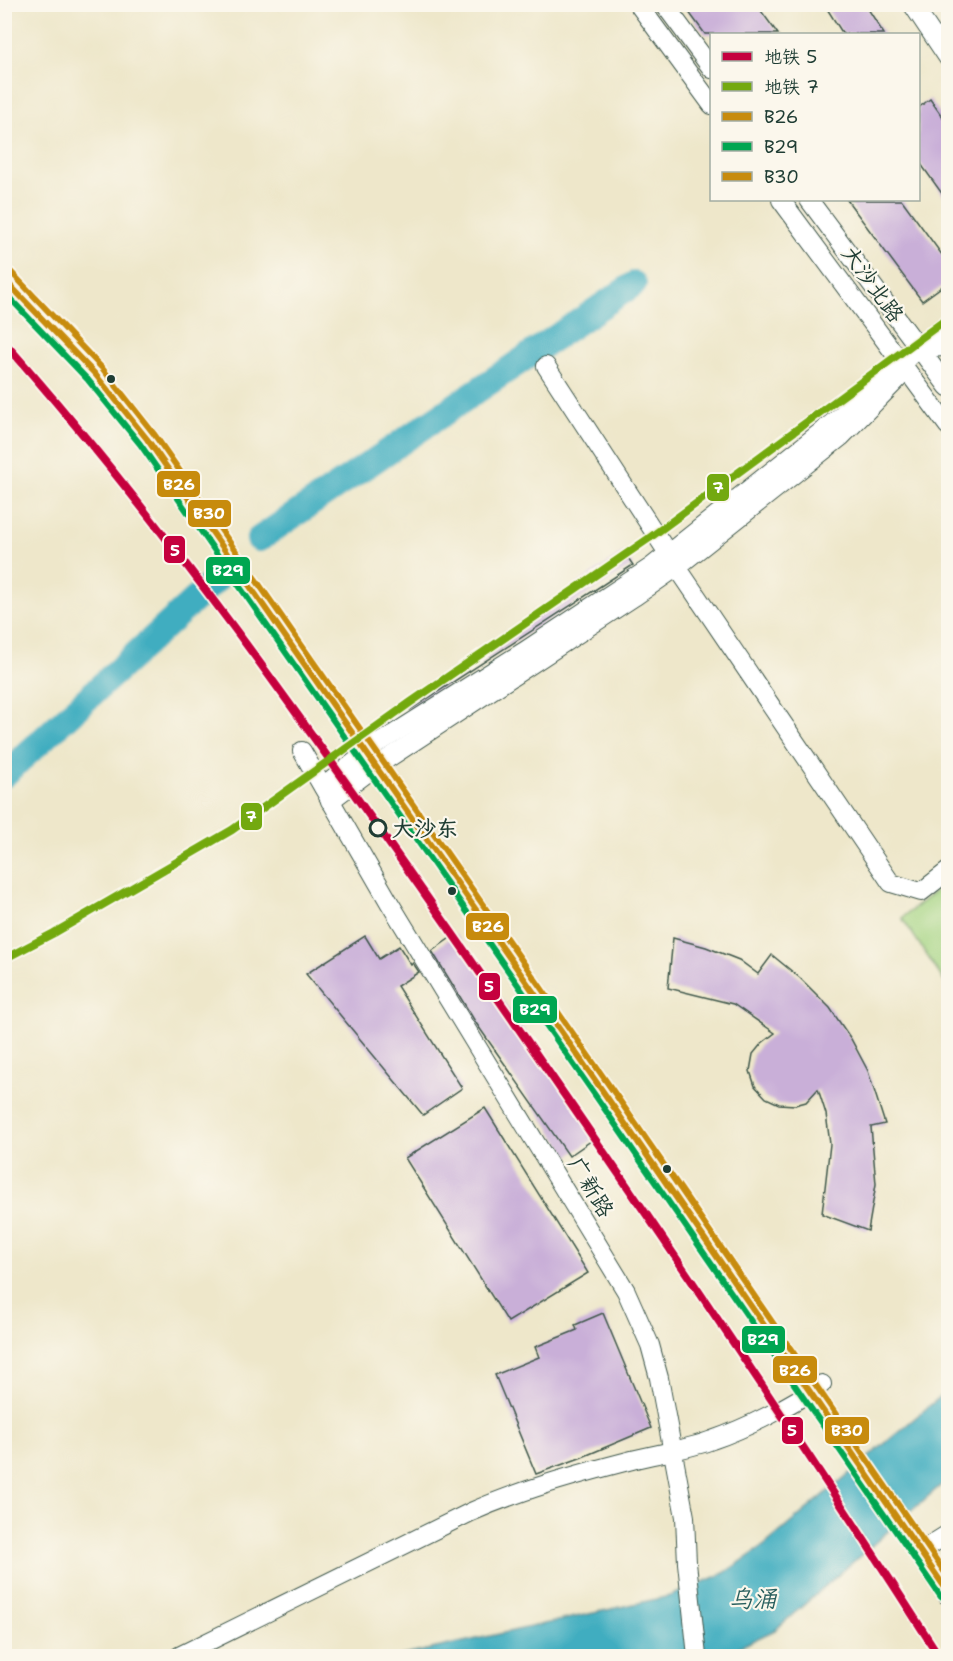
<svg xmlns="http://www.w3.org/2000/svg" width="953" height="1661" font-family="'Shantell Sans','LXGW WenKai TC',sans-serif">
	<rect width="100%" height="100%" fill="#fbf7ec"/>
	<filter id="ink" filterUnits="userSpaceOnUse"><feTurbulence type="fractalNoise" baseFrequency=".0167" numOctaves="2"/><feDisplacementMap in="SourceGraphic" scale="12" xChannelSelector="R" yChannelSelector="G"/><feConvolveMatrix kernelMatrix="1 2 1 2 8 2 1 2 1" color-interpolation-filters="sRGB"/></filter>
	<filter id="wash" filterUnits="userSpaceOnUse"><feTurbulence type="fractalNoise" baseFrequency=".008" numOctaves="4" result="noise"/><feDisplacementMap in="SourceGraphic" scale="24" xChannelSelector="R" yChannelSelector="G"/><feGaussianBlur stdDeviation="1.35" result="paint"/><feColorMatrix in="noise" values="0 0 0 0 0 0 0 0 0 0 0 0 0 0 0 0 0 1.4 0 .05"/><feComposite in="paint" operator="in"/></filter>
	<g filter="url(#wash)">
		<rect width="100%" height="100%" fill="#eee7ca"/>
		<polygon fill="#a5d482" stroke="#62885b" stroke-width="1.5" points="948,881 948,987 902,918"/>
		<polygon fill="#41adc0" stroke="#30757a" stroke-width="1.5" points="948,1390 948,1479 775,1630 720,1656 400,1656 670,1596 724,1573 761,1548"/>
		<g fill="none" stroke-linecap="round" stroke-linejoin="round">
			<g stroke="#41adc0" stroke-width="26">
				<polyline points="259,539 634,284"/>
				<polyline points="4,775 216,580"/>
			</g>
		</g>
		<g id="blocks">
			<g fill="#c9afd8">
				<polygon points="683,4 756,4 778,34 705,34"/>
				<polygon points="824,4 865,4 884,34 843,34"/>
				<polygon points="930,99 948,125 948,202 918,160 918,108"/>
				<polygon points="847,200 902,200 948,263 948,282 922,301"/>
				<polygon points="624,552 633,565 410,710 405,702"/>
				<polygon points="456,934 598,1136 569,1156 476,1023 432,951"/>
				<polygon points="365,936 379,959 399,946 411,965 413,963 419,972 397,986 462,1088 423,1115 306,974"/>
				<polygon points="673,938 706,947 739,960 758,974 772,955 800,978 830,1008 851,1039 868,1071 885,1124 871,1127 876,1184 868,1231 822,1214 830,1144 826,1114 818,1089 806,1102 795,1105 779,1104 766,1098 755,1086 750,1071 753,1054 762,1043 775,1033 733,1004 668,988"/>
				<polygon points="485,1108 588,1273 508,1322 405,1158"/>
				<polygon points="603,1313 651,1428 580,1458 536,1474 495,1375 539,1357 535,1347 577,1330 575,1325"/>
			</g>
		</g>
	</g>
	<g filter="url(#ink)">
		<use href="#blocks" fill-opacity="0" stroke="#3e564a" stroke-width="1.5"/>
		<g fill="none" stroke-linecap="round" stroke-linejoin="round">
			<defs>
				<g id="minor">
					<polyline points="638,4 712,105"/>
					<polyline points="664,4 712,69"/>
					<polyline points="912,4 948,58"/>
					<polyline points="781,200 948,426"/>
					<polyline points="809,200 948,387"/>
					<polyline points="919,348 948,347"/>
					<polyline points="546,366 677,567 891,883 921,892 948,871"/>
					<polyline points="302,751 389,902 626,1291 650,1345 659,1378 685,1517 687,1563 697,1656"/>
					<polyline points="323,787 376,745 526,650 651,567 837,419 919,348 948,326"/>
					<polyline points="330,801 375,767 634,597 677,567 841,437 900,377"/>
					<polyline points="932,1544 948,1534"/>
					<path d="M 179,1656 L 471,1512 C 523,1489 578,1474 632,1460 C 659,1453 686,1450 712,1440 C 747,1428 792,1405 822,1384"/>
				</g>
				<polyline id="major" points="4,278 95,374 147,439 604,1093 948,1592"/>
			</defs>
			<use href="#minor" stroke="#3e564a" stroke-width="20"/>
			<use href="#major" stroke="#3e564a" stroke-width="26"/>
			<use href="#minor" stroke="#fff" stroke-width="18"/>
			<use href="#major" stroke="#fff" stroke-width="24"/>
			<defs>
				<polyline id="bus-1" points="4,279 95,374 147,439 604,1093 948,1592"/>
				<polyline id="bus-2" points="4,292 88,380 140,444 597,1098 941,1597"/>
				<polyline id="bus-3" points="11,272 102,368 154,434 611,1088 948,1577"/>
			</defs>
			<use href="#bus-1" stroke="#fbf7ec" stroke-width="10"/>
			<use href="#bus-2" stroke="#fbf7ec" stroke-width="10"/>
			<use href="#bus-3" stroke="#fbf7ec" stroke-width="10"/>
			<use href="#bus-1" stroke="#c78b0d" stroke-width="6"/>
			<use href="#bus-2" stroke="#00a651" stroke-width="6"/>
			<use href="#bus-3" stroke="#c78b0d" stroke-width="6"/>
			<defs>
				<path id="metro-1" d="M 4,342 C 167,526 309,729 450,930 C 617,1169 782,1410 939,1656"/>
				<polyline id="metro-2" points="4,959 54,933 232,830 411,702 648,539 948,318"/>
			</defs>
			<use href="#metro-1" stroke="#fbf7ec" stroke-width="12"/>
			<use href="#metro-2" stroke="#fbf7ec" stroke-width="12"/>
			<use href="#metro-1" stroke="#c5003e" stroke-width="8"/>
			<use href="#metro-2" stroke="#73a910" stroke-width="8"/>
		</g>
	</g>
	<g fill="#1f3d34" stroke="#fbf7ec" stroke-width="2">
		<circle cx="111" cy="379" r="5"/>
		<circle cx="452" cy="891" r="5"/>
		<circle cx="667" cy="1169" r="5"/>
	</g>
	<circle fill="#fbf7ec" stroke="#1f3d34" stroke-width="3" cx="378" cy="828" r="8"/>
	<g text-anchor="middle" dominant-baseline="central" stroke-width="4.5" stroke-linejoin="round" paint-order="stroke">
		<g font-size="22" fill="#1f3d34" stroke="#fbf7ec">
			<text transform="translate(873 284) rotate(54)">大沙北路</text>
			<text transform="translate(591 1187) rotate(59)">广新路</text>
		</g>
		<g font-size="22" font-weight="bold" fill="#1f3d34" stroke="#fbf7ec" text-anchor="start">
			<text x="392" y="828">大沙东</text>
		</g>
		<g font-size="24" font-style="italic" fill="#295f5e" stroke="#fbf7ec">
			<text x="753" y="1599">乌涌</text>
		</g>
	</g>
	<g stroke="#fbf7ec" stroke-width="2">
		<rect x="156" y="470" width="45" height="28" rx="6" fill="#c78b0d"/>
		<rect x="706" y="473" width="24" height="29" rx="6" fill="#73a910"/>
		<rect x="187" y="499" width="45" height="29" rx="6" fill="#c78b0d"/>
		<rect x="163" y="535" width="23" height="29" rx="6" fill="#c5003e"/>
		<rect x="205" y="556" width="46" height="29" rx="6" fill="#00a651"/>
		<rect x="240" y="802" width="23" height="29" rx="6" fill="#73a910"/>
		<rect x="465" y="912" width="45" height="29" rx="6" fill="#c78b0d"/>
		<rect x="478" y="972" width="23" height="29" rx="6" fill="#c5003e"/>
		<rect x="512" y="995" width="46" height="29" rx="6" fill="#00a651"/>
		<rect x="741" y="1325" width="45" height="29" rx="6" fill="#00a651"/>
		<rect x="772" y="1355" width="46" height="29" rx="6" fill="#c78b0d"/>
		<rect x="824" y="1416" width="46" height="29" rx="6" fill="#c78b0d"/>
		<rect x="781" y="1416" width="23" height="29" rx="6" fill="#c5003e"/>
	</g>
	<g font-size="16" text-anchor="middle" font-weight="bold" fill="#fff">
		<text x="179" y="490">B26</text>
		<text x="718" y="493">7</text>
		<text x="209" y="519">B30</text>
		<text x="175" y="556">5</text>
		<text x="228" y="576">B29</text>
		<text x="251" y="822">7</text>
		<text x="488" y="932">B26</text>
		<text x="489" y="992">5</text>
		<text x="535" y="1015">B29</text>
		<text x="763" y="1345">B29</text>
		<text x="795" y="1376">B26</text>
		<text x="847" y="1436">B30</text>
		<text x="792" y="1436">5</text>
	</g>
	<rect width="953" height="1661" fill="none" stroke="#fbf7ec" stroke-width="24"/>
	<rect x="710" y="33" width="210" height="168" fill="#fbf7ec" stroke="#a3ada2" stroke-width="1.5"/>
	<rect x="722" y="52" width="30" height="9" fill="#c5003e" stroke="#a3ada2" stroke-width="1.5"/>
	<text x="764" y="63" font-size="18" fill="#1f3d34">地铁 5</text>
	<rect x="722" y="82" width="30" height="9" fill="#73a910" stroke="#a3ada2" stroke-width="1.5"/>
	<text x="764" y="93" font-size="18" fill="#1f3d34">地铁 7</text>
	<rect x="722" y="112" width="30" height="9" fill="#c78b0d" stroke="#a3ada2" stroke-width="1.5"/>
	<text x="764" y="123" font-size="18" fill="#1f3d34">B26</text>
	<rect x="722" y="142" width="30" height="9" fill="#00a651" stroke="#a3ada2" stroke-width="1.5"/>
	<text x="764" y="153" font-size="18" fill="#1f3d34">B29</text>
	<rect x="722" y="172" width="30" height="9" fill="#c78b0d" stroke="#a3ada2" stroke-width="1.5"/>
	<text x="764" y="183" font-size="18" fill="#1f3d34">B30</text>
</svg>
